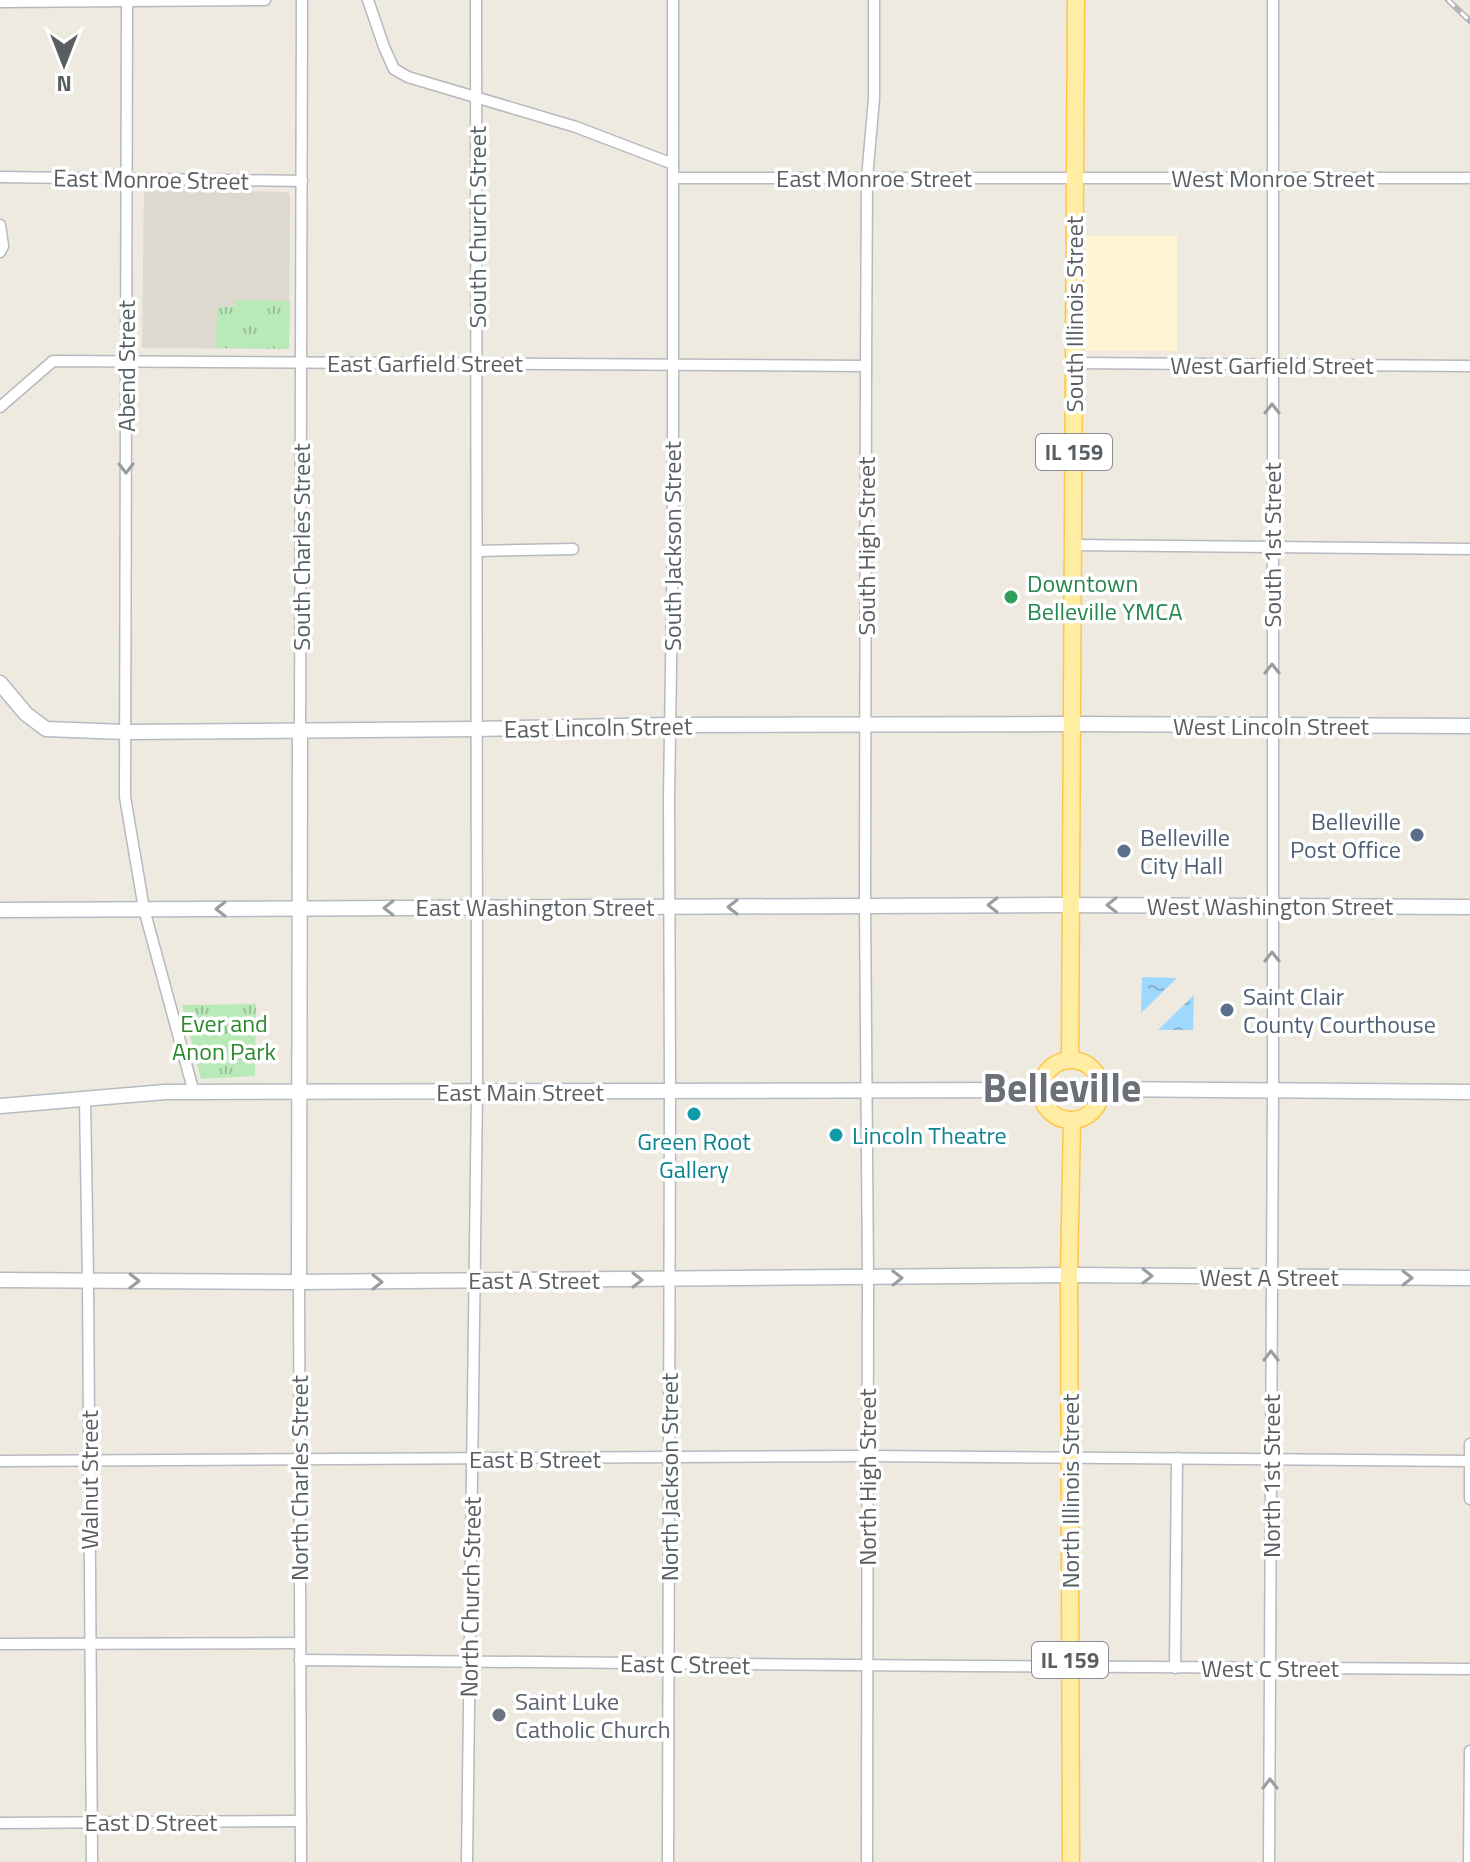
<svg xmlns="http://www.w3.org/2000/svg" width="1470" height="1862" font-family="'Titillium Web',sans-serif">
	<defs>
		<pattern id="grass-tufts" width="24" height="20" patternUnits="userSpaceOnUse" patternTransform="scale(2)"><rect width="24" height="20" fill="#bae9b9"/><path d="M3 7l-1-3M5 7V3M7 7l1-3M15 17l-1-3M17 17v-4M19 17l1-3" fill="none" stroke="#9ac09a"/></pattern>
		<pattern id="water-ripples" width="26" height="14" patternUnits="userSpaceOnUse" patternTransform="scale(2)"><rect width="26" height="14" fill="#9fd8ff"/><path d="M2 4q2-2 4 0t4 0M15 11q2-2 4 0t4 0" fill="none" stroke="#85b2d2"/></pattern>
	</defs>
	<rect width="100%" height="100%" fill="#eeeae0"/>
	<rect fill="#fff4d4" x="1086" y="236" width="91" height="115"/>
	<polygon fill="#ddd9cf" points="144,189 287,192 290,194 289,349 142,348"/>
	<g fill="url(#grass-tufts)">
		<polygon points="235,300 290,301 289,349 216,348 217,307 234,307"/>
		<polygon points="256,1004 255,1076 201,1079 182,1005"/>
	</g>
	<g fill="url(#water-ripples)">
		<polygon points="1142,977 1177,978 1141,1013"/>
		<polygon points="1194,995 1193,1030 1158,1030"/>
	</g>
	<g fill="none" stroke-linecap="round" stroke-linejoin="round">
		<defs>
			<g id="street">
				<polyline points="127,0 125,797 144,909 194,1093"/>
				<polyline points="368,0 384,47 394,69 408,77 576,127 673,164"/>
				<polyline points="0,2 265,0"/>
				<polyline points="0,177 302,181"/>
				<polyline points="674,178 1470,178"/>
				<polyline points="0,225 3,246 0,252"/>
				<polyline points="1074,363 1470,366"/>
				<polyline points="0,407 53,361 866,366"/>
				<polyline points="1073,545 1470,549"/>
				<polyline points="477,551 573,549"/>
				<polyline points="300,730 302,0"/>
				<polyline points="85,1098 88,1280 92,1862"/>
				<polyline points="299,1282 301,1862"/>
				<polyline points="1470,1444 1470,1499"/>
				<polyline points="0,1461 867,1456 1470,1461"/>
				<polyline points="0,1644 300,1643"/>
				<polyline points="300,1660 968,1666 1470,1669"/>
				<polyline points="1175,1668 1177,1458"/>
				<polyline points="0,1823 301,1821"/>
				<polyline points="467,1862 477,1092 476,0"/>
				<polyline points="668,1862 670,1092 669,798 673,537 673,0"/>
				<polyline points="867,1862 868,1278 865,906 866,366 867,178 874,99 874,0"/>
				<polyline points="1269,1862 1273,1091 1273,0"/>
				<polyline points="1469,1862 1470,1751"/>
			</g>
			<g id="secondary">
				<polyline points="0,683 26,714 46,729 125,732 477,729 670,725 1072,724 1470,726"/>
				<polyline points="0,910 1053,905 1470,907"/>
				<polyline points="1101,1089 1470,1092"/>
				<polyline points="0,1106 165,1092 1042,1090"/>
				<polyline points="0,1280 299,1282 1069,1275 1470,1278"/>
				<polyline points="299,1282 300,730"/>
			</g>
			<g id="primary">
				<polyline points="1070,1060 1076,0"/>
				<circle cx="1071" cy="1090" r="30"/>
				<polyline points="1071,1862 1069,1275 1072,1120"/>
			</g>
		</defs>
		<use href="#street" stroke="#b6b9bf" stroke-width="13"/>
		<use href="#secondary" stroke="#b6bbc1" stroke-width="17"/>
		<use href="#primary" stroke="#ffc648" stroke-width="19"/>
		<use href="#street" stroke="#fff" stroke-width="10"/>
		<use href="#secondary" stroke="#fff" stroke-width="14"/>
		<use href="#primary" stroke="#ffeda4" stroke-width="16"/>
		<defs>
			<polyline id="rail" points="1448,0 1470,21"/>
		</defs>
		<use href="#rail" stroke="#b4b5b6" stroke-width="6"/>
		<use href="#rail" stroke="#fff" stroke-width="3" stroke-dasharray="9" stroke-linecap="butt"/>
	</g>
	<defs><path id="oneway-chevron" d="M-2-3.5L2.5 0L-2 3.5" fill="none" stroke-width="1.6" stroke-linecap="round" stroke-linejoin="round" transform="scale(2)"/></defs>
	<g stroke="#9b9ea1">
		<use href="#oneway-chevron" transform="translate(1272 409) rotate(-90)"/>
		<use href="#oneway-chevron" transform="translate(126 468) rotate(90)"/>
		<use href="#oneway-chevron" transform="translate(1272 669) rotate(-90)"/>
		<use href="#oneway-chevron" transform="translate(993 905) rotate(180)"/>
		<use href="#oneway-chevron" transform="translate(1112 905) rotate(-180)"/>
		<use href="#oneway-chevron" transform="translate(733 907) rotate(180)"/>
		<use href="#oneway-chevron" transform="translate(389 908) rotate(180)"/>
		<use href="#oneway-chevron" transform="translate(221 909) rotate(180)"/>
		<use href="#oneway-chevron" transform="translate(1272 957) rotate(-90)"/>
		<use href="#oneway-chevron" transform="translate(1147 1276) rotate(1)"/>
		<use href="#oneway-chevron" transform="translate(897 1278) rotate(-1)"/>
		<use href="#oneway-chevron" transform="translate(1407 1278)"/>
		<use href="#oneway-chevron" transform="translate(637 1280)"/>
		<use href="#oneway-chevron" transform="translate(134 1281) rotate(1)"/>
		<use href="#oneway-chevron" transform="translate(377 1282)"/>
		<use href="#oneway-chevron" transform="translate(1271 1356) rotate(-90)"/>
		<use href="#oneway-chevron" transform="translate(1270 1784) rotate(-90)"/>
	</g>
	<circle fill="#2e9e5b" stroke="#fff" stroke-width="3" cx="1011" cy="597" r="8"/>
	<g fill="#5c6f8a" stroke="#fff" stroke-width="3">
		<circle cx="1417" cy="835" r="8"/>
		<circle cx="1124" cy="851" r="8"/>
		<circle cx="1227" cy="1010" r="8"/>
	</g>
	<g fill="#0f9aa8" stroke="#fff" stroke-width="3">
		<circle cx="694" cy="1114" r="8"/>
		<circle cx="836" cy="1135" r="8"/>
	</g>
	<circle fill="#6b7280" stroke="#fff" stroke-width="3" cx="499" cy="1715" r="8"/>
	<g text-anchor="middle" dominant-baseline="central" stroke-width="7" stroke-linejoin="round" paint-order="stroke">
		<g fill="#fff" stroke="#8b8e92" stroke-width="2">
			<rect x="1036" y="434" width="76" height="36" rx="6"/>
			<rect x="1032" y="1642" width="76" height="36" rx="6"/>
		</g>
		<g font-size="22" font-weight="bold" fill="#595e63">
			<text x="1074" y="452">IL 159</text>
			<text x="1070" y="1660">IL 159</text>
		</g>
		<g font-size="24" fill="#595e63" stroke="#fff">
			<text x="874" y="178">East Monroe Street</text>
			<text x="1273" y="178">West Monroe Street</text>
			<text transform="translate(151 179) rotate(1)">East Monroe Street</text>
			<text transform="translate(477 227) rotate(-90)">South Church Street</text>
			<text transform="translate(1074 314) rotate(-90)">South Illinois Street</text>
			<text x="425" y="363">East Garfield Street</text>
			<text x="1272" y="365">West Garfield Street</text>
			<text transform="translate(126 366) rotate(-90)">Abend Street</text>
			<text transform="translate(1272 545) rotate(-90)">South 1st Street</text>
			<text transform="translate(672 546) rotate(-90)">South Jackson Street</text>
			<text transform="translate(866 546) rotate(-90)">South High Street</text>
			<text transform="translate(301 547) rotate(-90)">South Charles Street</text>
			<text x="1271" y="726">West Lincoln Street</text>
			<text transform="translate(598 727) rotate(-1)">East Lincoln Street</text>
			<text x="1270" y="906">West Washington Street</text>
			<text x="535" y="907">East Washington Street</text>
			<text x="520" y="1092">East Main Street</text>
			<text x="1269" y="1277">West A Street</text>
			<text x="534" y="1280">East A Street</text>
			<text x="535" y="1459">East B Street</text>
			<text transform="translate(1271 1476) rotate(-90)">North 1st Street</text>
			<text transform="translate(669 1477) rotate(-90)">North Jackson Street</text>
			<text transform="translate(867 1477) rotate(-90)">North High Street</text>
			<text transform="translate(299 1478) rotate(-90)">North Charles Street</text>
			<text transform="translate(89 1480) rotate(-90)">Walnut Street</text>
			<text transform="translate(1070 1491) rotate(-90)">North Illinois Street</text>
			<text transform="translate(470 1597) rotate(-89)">North Church Street</text>
			<text transform="translate(685 1664) rotate(1)">East C Street</text>
			<text x="1270" y="1668">West C Street</text>
			<text x="151" y="1822">East D Street</text>
		</g>
		<g font-size="24" fill="#27864d" stroke="#fff" text-anchor="start">
			<text x="1027" y="583">Downtown<tspan x="1027" dy="28">Belleville YMCA</tspan></text>
		</g>
		<g font-size="24" fill="#4e5e75" stroke="#fff" text-anchor="start">
			<text x="1401" y="821" text-anchor="end">Belleville<tspan x="1401" dy="28">Post Office</tspan></text>
			<text x="1140" y="837">Belleville<tspan x="1140" dy="28">City Hall</tspan></text>
			<text x="1243" y="996">Saint Clair<tspan x="1243" dy="28">County Courthouse</tspan></text>
		</g>
		<g font-size="24" fill="#2c882d" stroke="#fff">
			<text x="224" y="1023">Ever and<tspan x="224" dy="28">Anon Park</tspan></text>
		</g>
		<g font-size="24" fill="#0d838f" stroke="#fff" text-anchor="start">
			<text x="852" y="1135">Lincoln Theatre</text>
			<text x="694" y="1141" text-anchor="middle">Green Root<tspan x="694" dy="28">Gallery</tspan></text>
		</g>
		<g font-size="24" fill="#5b616d" stroke="#fff" text-anchor="start">
			<text x="515" y="1701">Saint Luke<tspan x="515" dy="28">Catholic Church</tspan></text>
		</g>
		<g font-size="40" font-weight="bold" fill="#6a7075" stroke="#fff">
			<text x="1062" y="1087">Belleville</text>
		</g>
	</g>
	<g transform="translate(64 64) rotate(180)" stroke="#ffffff" stroke-width="6" paint-order="stroke">
	<path d="M0-6L14 30L0 20L-14 30Z" fill="#595e63"/>
	<text y="-12" font-size="22" font-weight="bold" text-anchor="middle" fill="#595e63">N</text>
	</g>
</svg>
